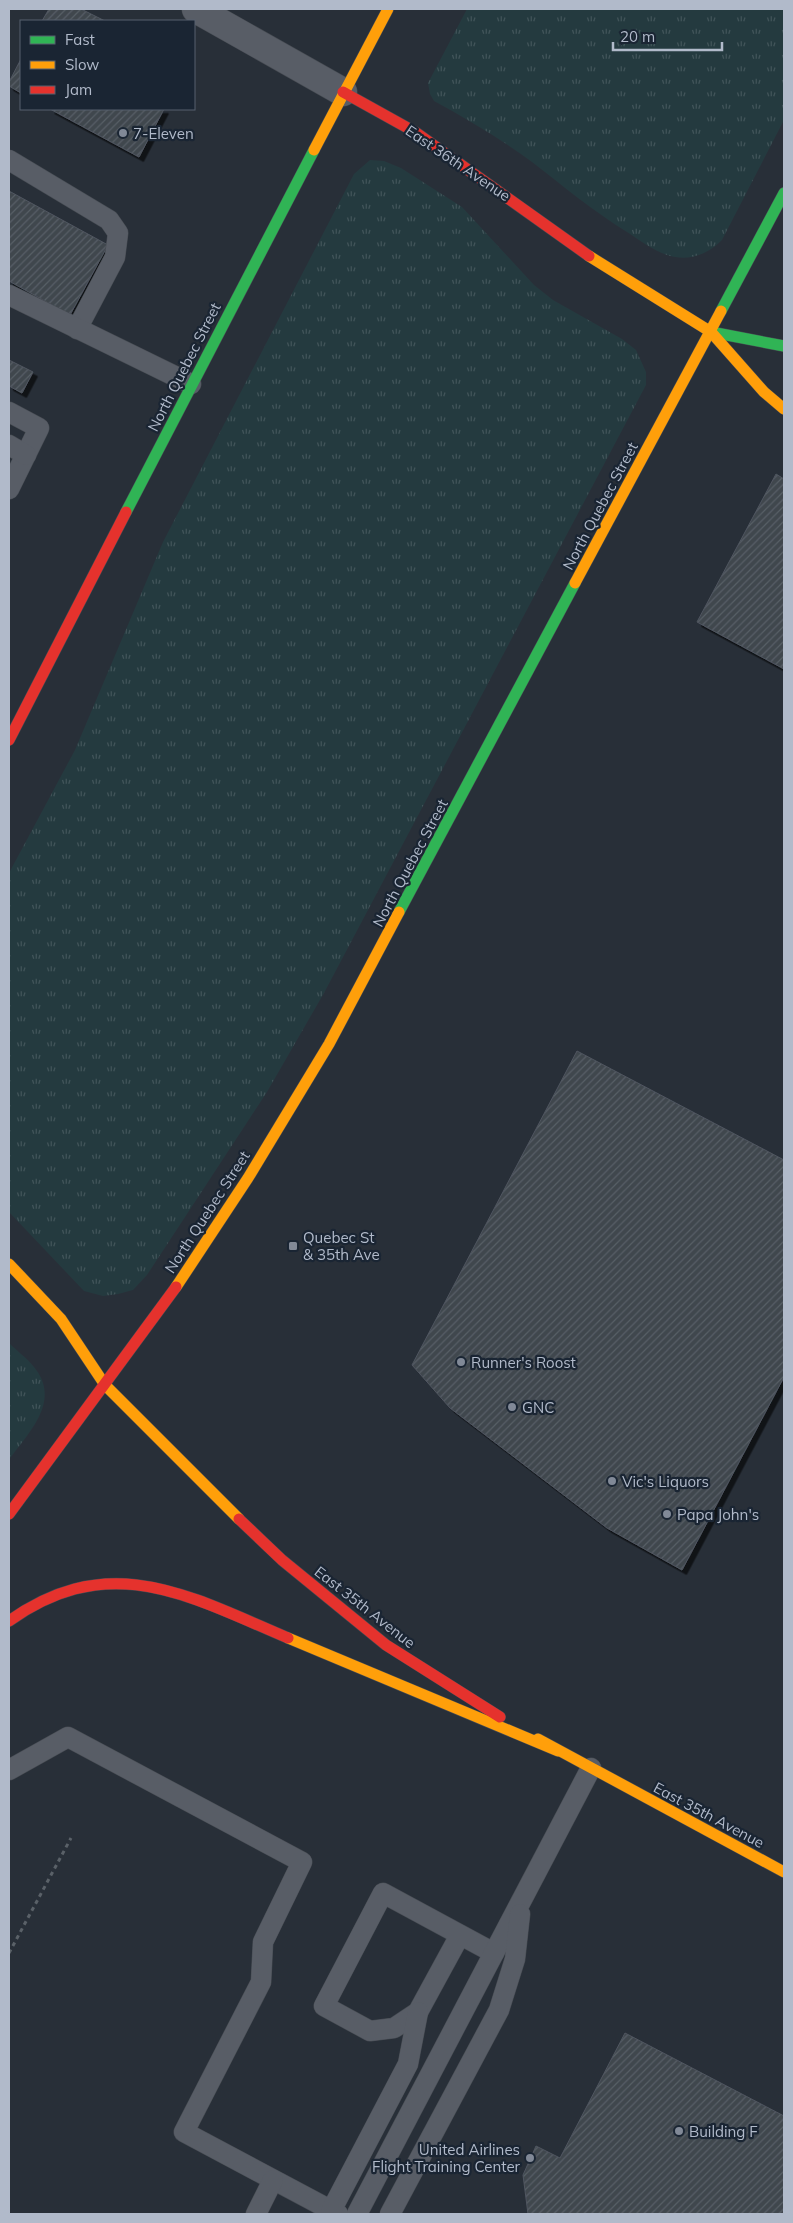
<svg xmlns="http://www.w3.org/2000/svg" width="793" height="2223" font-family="Mulish,sans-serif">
	<defs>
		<pattern id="grass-tufts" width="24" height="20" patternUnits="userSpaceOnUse" patternTransform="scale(1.25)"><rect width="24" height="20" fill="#243a3f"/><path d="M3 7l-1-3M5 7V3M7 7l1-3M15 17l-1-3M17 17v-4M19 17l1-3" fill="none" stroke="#415459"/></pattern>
		<pattern id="building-hatch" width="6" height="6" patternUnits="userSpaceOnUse" patternTransform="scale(1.25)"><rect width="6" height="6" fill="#3f464e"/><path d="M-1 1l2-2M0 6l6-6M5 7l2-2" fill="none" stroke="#585f66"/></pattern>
		<filter id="shadow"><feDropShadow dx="4.5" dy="4.5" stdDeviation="0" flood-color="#0009"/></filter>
	</defs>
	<rect width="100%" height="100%" fill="#282f38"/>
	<g fill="url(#grass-tufts)">
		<path d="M 467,9 L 784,9 L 784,120 L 722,240 C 707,255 688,262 667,255 C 653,250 639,240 627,232 C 593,211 563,186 532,162 C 501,139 467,119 434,101 L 430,94 L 428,83 Z"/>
		<polygon points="370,160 384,161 401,168 462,207 534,285 553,300 622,339 636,350 646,372 646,385 324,993 267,1092 147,1275 133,1290 118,1294 103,1296 84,1291 9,1212 9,873 75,750 163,542 354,174"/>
		<path d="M 9,1343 C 17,1351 27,1358 34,1367 C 62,1401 29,1432 9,1460 Z"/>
	</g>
	<g fill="url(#building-hatch)" stroke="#505660" filter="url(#shadow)">
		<polygon points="49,9 81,9 105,21 42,21"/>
		<polygon points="21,59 21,93 9,86 9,82"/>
		<polygon points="50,109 164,109 139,157"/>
		<polygon points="9,191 108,245 70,315 9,281"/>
		<polygon points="9,360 33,372 22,393 9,386"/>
		<polygon points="776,474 784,479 784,669 697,622"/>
		<polygon points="577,1051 784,1160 784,1377 682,1570 607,1528 450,1408 412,1365"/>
		<polygon points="625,2033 784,2116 784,2214 528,2214 523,2175 536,2146 560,2158"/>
	</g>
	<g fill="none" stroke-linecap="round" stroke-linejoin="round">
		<defs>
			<g id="lane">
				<polyline points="9,160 109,220 118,233 115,257 77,329"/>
				<polyline points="9,295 191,384"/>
				<polyline points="9,412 39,428 9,489"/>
				<polyline points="9,445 26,455"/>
				<polyline points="9,1770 68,1737 302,1862 263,1942 261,1982 184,2132 338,2214"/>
				<polyline points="460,1935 418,2012 394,2028 370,2031 324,2006 383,1893 494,1953"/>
				<polyline points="331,2211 408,2064 418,2012"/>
				<polyline points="256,2214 273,2180"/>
				<polyline points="357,2214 591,1768"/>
				<polyline points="390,2214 499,2010 515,1959 520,1914"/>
			</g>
			<polyline id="street" points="196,9 343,92"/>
			<g id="fast">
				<polyline points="721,311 784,193"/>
				<polyline points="711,332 784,346"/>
				<polyline points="126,512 314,150"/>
				<polyline points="399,912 575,583"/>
			</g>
			<g id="slow">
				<polyline points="314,150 388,9"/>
				<polyline points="589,256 711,332 764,392 784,409"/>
				<polyline points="575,583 721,311"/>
				<polyline points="9,1264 61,1319 105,1385 239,1519"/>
				<polyline points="176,1287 248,1178 329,1044 399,912"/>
				<polyline points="288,1638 558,1751"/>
				<polyline points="538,1739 784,1872"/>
			</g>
			<g id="jam">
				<polyline points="343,92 415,132 589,256"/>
				<polyline points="9,740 126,512"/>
				<polyline points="9,1514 176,1287"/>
				<polyline points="239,1519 282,1560 386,1645 500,1717"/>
				<path d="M 9,1621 C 110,1549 189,1596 288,1638"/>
			</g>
		</defs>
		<use href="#lane" stroke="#464b52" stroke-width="21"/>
		<use href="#street" stroke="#464b52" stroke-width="29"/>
		<use href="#fast" stroke="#464b52" stroke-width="12"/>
		<use href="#slow" stroke="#464b52" stroke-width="12"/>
		<use href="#jam" stroke="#464b52" stroke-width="12"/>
		<polyline stroke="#5a6168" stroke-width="3" stroke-dasharray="4 4" stroke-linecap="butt" points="9,1953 71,1838"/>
		<use href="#lane" stroke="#585d66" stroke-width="20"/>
		<use href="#street" stroke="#585d66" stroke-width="28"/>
		<use href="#fast" stroke="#30b455" stroke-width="11"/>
		<use href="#slow" stroke="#ff9f0a" stroke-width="11"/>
		<use href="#jam" stroke="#e5322d" stroke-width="11"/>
	</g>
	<g fill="#818997" stroke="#1a2533" stroke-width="2">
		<circle cx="123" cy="133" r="5"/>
		<rect x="288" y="1241" width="10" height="10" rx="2.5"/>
		<circle cx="461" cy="1362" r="5"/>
		<circle cx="512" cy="1407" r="5"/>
		<circle cx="612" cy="1481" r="5"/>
		<circle cx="667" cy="1514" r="5"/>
		<circle cx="679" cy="2131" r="5"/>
		<circle cx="530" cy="2158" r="5"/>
	</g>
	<g text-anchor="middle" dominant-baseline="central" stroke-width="4.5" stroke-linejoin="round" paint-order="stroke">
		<g font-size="15" fill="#b1baca" stroke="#1a2533" text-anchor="start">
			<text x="133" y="133">7-Eleven</text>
			<text x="303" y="1237">Quebec St<tspan x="303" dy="17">&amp; 35th Ave</tspan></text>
			<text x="471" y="1362">Runner's Roost</text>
			<text x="522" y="1407">GNC</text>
			<text x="622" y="1481">Vic's Liquors</text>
			<text x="677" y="1514">Papa John's</text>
			<text x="689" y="2131">Building F</text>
			<text x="520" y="2149" text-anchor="end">United Airlines<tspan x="520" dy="17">Flight Training Center</tspan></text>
		</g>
		<g font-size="15" fill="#b1baca" stroke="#1a2533">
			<text transform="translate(458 163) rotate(34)">East 36th Avenue</text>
			<text transform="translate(184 367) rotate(-63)">North Quebec Street</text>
			<text transform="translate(600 506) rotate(-62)">North Quebec Street</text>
			<text transform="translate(410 863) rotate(-62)">North Quebec Street</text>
			<text transform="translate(207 1212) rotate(-57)">North Quebec Street</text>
			<text transform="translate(365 1607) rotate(38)">East 35th Avenue</text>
			<text transform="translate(709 1815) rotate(28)">East 35th Avenue</text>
		</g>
	</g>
	<rect width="793" height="2223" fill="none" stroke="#b1baca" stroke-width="20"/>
	<rect x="20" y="20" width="175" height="90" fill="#1a2533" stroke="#56616f"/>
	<rect x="30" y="36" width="25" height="8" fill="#30b455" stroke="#56616f"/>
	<text x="65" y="45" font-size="15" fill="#b1baca">Fast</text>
	<rect x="30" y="61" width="25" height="8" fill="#ff9f0a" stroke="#56616f"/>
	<text x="65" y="70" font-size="15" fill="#b1baca">Slow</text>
	<rect x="30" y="86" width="25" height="8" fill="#e5322d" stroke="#56616f"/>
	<text x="65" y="95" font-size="15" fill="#b1baca">Jam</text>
	<path d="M613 42v8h109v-8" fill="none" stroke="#b1baca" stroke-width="2.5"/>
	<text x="620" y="42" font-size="15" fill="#b1baca" stroke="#1a2533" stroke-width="4" paint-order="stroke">20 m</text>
</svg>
